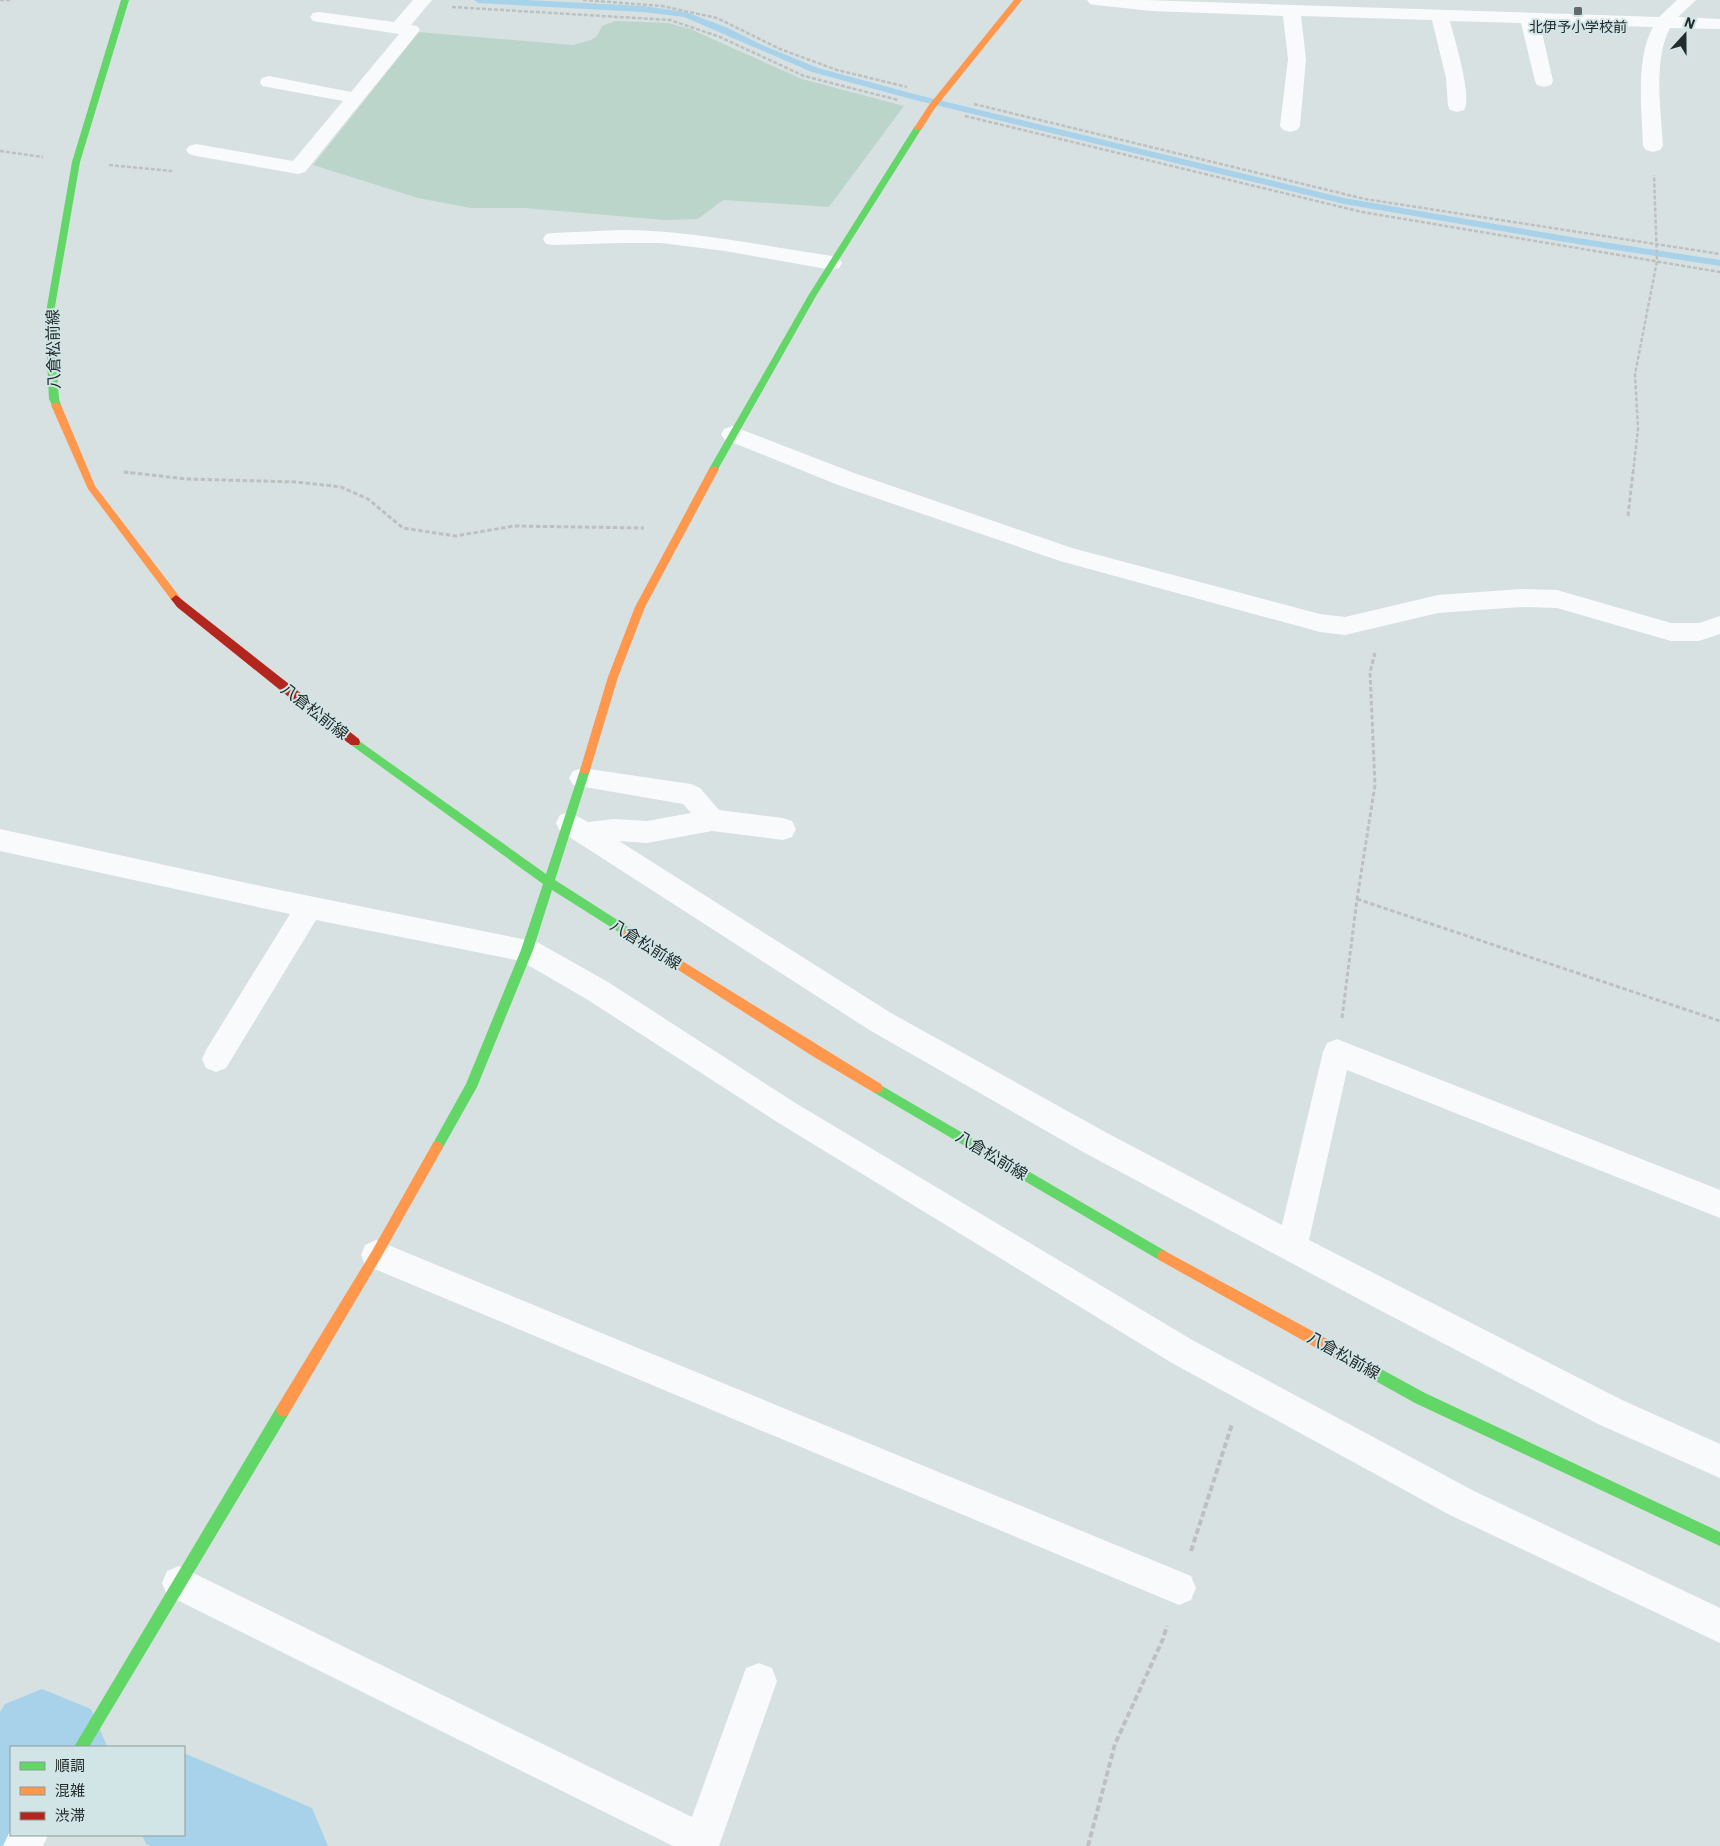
<svg xmlns="http://www.w3.org/2000/svg" width="1720" height="1846" font-family="'IBM Plex Sans','Noto Sans JP',sans-serif">
	<rect width="100%" height="100%" fill="#d7e1e2"/>
	<polygon fill="#bcd5cb" points="616,21 668,23 690,29 802,79 904,106 829,207 723,200 698,219 665,220 524,208 471,208 418,198 313,165 419,32 573,45 591,40 597,36 602,26"/>
	<g fill="none" stroke-linecap="round" stroke-linejoin="round">
		<polygon fill="#a8d2ea" fill-rule="evenodd" points="474,0 527,0 643,6 686,12 728,28 762,45 818,68 914,94 1344,198 1571,237 1720,260 1720,266 1571,243 1344,204 911,99 812,72 684,17 643,12 478,3"/>
		<g fill="#a8d2ea" fill-rule="evenodd">
			<polygon points="42,1689 91,1709 107,1746 11,1747 11,1835 44,1835 37,1846 0,1846 0,1712 5,1704"/>
			<polygon points="184,1753 312,1808 328,1846 151,1846 146,1844 142,1835 184,1835"/>
		</g>
		<g stroke="#bec0c0" stroke-width="2.5" stroke-dasharray="4 2" stroke-linecap="butt">
			<polyline points="0,0 11,0"/>
			<polyline points="583,0 662,6 717,18 780,49 837,70 907,87"/>
			<polyline points="452,7 670,20 720,37 804,76 898,100"/>
			<polyline points="974,104 1365,199 1720,254"/>
			<polyline points="965,116 1362,212 1720,272"/>
			<polyline points="0,151 43,157"/>
			<polyline points="109,165 172,171"/>
			<polyline points="124,472 131,473"/>
			<polyline points="1633,473 1638,429 1635,374 1657,261 1654,175"/>
		</g>
		<g stroke="#bec0c0" stroke-width="3" stroke-dasharray="4.5 2.5" stroke-linecap="butt">
			<polyline points="124,472 187,479 297,482 341,487 368,499 403,528 455,536 514,526 644,528"/>
			<polyline points="1628,516 1633,472"/>
			<polyline points="1357,899 1720,1021"/>
			<polyline points="1342,1018 1357,899 1375,785 1370,672 1375,653"/>
		</g>
		<g stroke="#bec0c0" stroke-width="4" stroke-dasharray="6 3" stroke-linecap="butt">
			<polyline points="1191,1551 1232,1424"/>
			<polyline points="1088,1846 1115,1744 1163,1639 1167,1626"/>
		</g>
		<g fill="#f9fafb" fill-rule="evenodd">
			<polygon points="413,0 432,0 411,25 417,26 420,30 305,172 298,174 196,156 189,154 186,150 189,146 196,144 293,161 343,101 262,86 260,82 262,78 269,76 351,92 399,34 319,22 313,21 310,17 313,13 319,12 394,22"/>
			<path d="M 1087,0 L 1145,0 L 1659,17 L 1677,0 L 1696,0 L 1678,17 L 1720,19 L 1720,29 L 1670,28 C 1653,59 1661,112 1663,146 L 1660,150 L 1653,152 L 1646,150 L 1643,146 C 1642,111 1635,59 1653,27 L 1540,24 L 1553,81 L 1551,85 L 1544,87 L 1537,85 L 1535,81 L 1521,23 L 1450,21 C 1454,38 1473,97 1464,110 L 1457,112 L 1450,110 L 1448,106 L 1446,78 L 1432,20 L 1301,16 L 1306,59 L 1300,126 L 1297,130 L 1290,132 L 1283,130 L 1280,126 L 1288,59 L 1283,16 L 1151,11 L 1096,5 L 1090,4 Z"/>
			<path d="M 620,230 C 692,230 762,246 832,256 L 839,258 L 842,263 L 839,268 L 832,270 L 725,251 L 661,243 L 620,243 L 553,245 L 546,244 L 543,239 L 546,234 L 553,233 Z"/>
			<polygon points="732,426 854,473 1072,548 1320,614 1345,617 1438,595 1521,589 1557,590 1671,623 1699,623 1720,616 1720,634 1699,641 1671,641 1557,608 1521,607 1438,613 1345,635 1320,632 1060,561 838,485 724,439 721,434 724,429"/>
			<polygon points="582,768 691,784 700,788 719,810 783,818 792,821 796,829 792,837 783,840 712,831 647,843 619,841 891,1013 1107,1133 1282,1225 1323,1052 1327,1043 1337,1039 1720,1190 1720,1218 1347,1070 1309,1240 1622,1400 1720,1444 1720,1478 1598,1424 1372,1306 1085,1153 871,1031 560,831 556,823 560,815 569,812 588,822 614,819 647,821 691,813 683,804 573,785 569,778 573,771"/>
			<polygon points="0,829 270,888 537,942 608,982 797,1104 1194,1341 1474,1491 1720,1608 1720,1643 1450,1515 1172,1363 777,1122 588,1000 521,961 316,920 226,1068 216,1072 206,1068 202,1059 206,1050 290,914 0,851"/>
			<polygon points="376,1240 1191,1576 1196,1588 1191,1600 1179,1605 365,1265 361,1255 365,1245"/>
			<polygon points="179,1566 692,1817 746,1668 759,1663 772,1668 777,1681 719,1846 673,1846 167,1595 162,1583 167,1571"/>
			<polygon points="11,1829 11,1835 48,1835 43,1846 3,1846"/>
		</g>
		<g fill="#63d668" fill-rule="evenodd">
			<polygon points="121,0 129,0 80,162 53,318 59,399 61,405 56,408 53,407 49,399 45,318 72,162"/>
			<polygon points="915,126 922,128 816,296 717,471 711,471 709,469 808,296"/>
			<polygon points="355,738 546,874 580,770 581,767 589,767 590,770 555,880 633,930 635,933 633,936 629,938 625,936 552,890 533,950 477,1087 441,1151 437,1153 433,1151 431,1147 466,1084 521,950 543,884 351,745 350,742 351,739"/>
			<polygon points="877,1083 1167,1252 1169,1256 1167,1260 1163,1262 1159,1260 873,1092 871,1088 873,1084"/>
			<polygon points="1359,1357 1425,1393 1720,1532 1720,1546 1415,1403 1354,1369 1352,1364 1354,1359"/>
			<polygon points="283,1403 288,1405 290,1410 288,1415 89,1747 74,1747 278,1405"/>
		</g>
		<g fill="#ff974d" fill-rule="evenodd">
			<polygon points="1014,0 1022,0 935,108 921,130 915,130 914,128 929,105"/>
			<polygon points="56,402 61,405 95,486 179,596 181,599 179,602 173,602 88,489 51,405"/>
			<polygon points="714,466 719,469 645,607 618,677 590,770 589,773 581,773 580,770 608,677 635,607 709,469"/>
			<polygon points="629,928 881,1084 883,1088 881,1092 877,1093 873,1092 814,1057 625,936 623,933 625,930"/>
			<polygon points="437,1141 441,1143 443,1147 441,1151 380,1259 288,1415 283,1417 278,1415 276,1410 278,1405 372,1251 433,1143"/>
			<polygon points="1163,1250 1364,1359 1366,1364 1364,1369 1359,1371 1354,1369 1159,1260 1157,1256 1159,1252"/>
		</g>
		<polygon fill="#b3261e" fill-rule="evenodd" points="176,595 359,739 360,742 359,745 351,745 321,723 177,607 171,599"/>
	</g>
	<rect fill="#626b6b" stroke="#d2e5e6" stroke-width="2" x="1573" y="6" width="10" height="10" rx="2.5"/>
	<g text-anchor="middle" dominant-baseline="central" stroke-width="4" stroke-linejoin="round" paint-order="stroke">
		<g font-size="14" fill="#232b2b" stroke="#d2e5e6">
			<text x="1578" y="27">北伊予小学校前</text>
		</g>
		<g font-size="16" fill="#232b2b" stroke="#d2e5e6">
			<text transform="translate(53 349) rotate(-91)">八倉松前線</text>
			<text transform="translate(315 711) rotate(38)">八倉松前線</text>
			<text transform="translate(646 944) rotate(32)">八倉松前線</text>
			<text transform="translate(992 1155) rotate(31)">八倉松前線</text>
			<text transform="translate(1344 1355) rotate(29)">八倉松前線</text>
		</g>
	</g>
	<rect x="10" y="1746" width="175" height="90" fill="#d2e5e6" stroke="#8c9b9b"/>
	<rect x="20" y="1762" width="25" height="8" fill="#63d668" stroke="#8c9b9b"/>
	<text x="55" y="1771" font-size="15" fill="#232b2b">順調</text>
	<rect x="20" y="1787" width="25" height="8" fill="#ff974d" stroke="#8c9b9b"/>
	<text x="55" y="1796" font-size="15" fill="#232b2b">混雑</text>
	<rect x="20" y="1812" width="25" height="8" fill="#b3261e" stroke="#8c9b9b"/>
	<text x="55" y="1821" font-size="15" fill="#232b2b">渋滞</text>
	<g transform="translate(1685 35) rotate(21)" stroke="#d2e5e6" stroke-width="4" paint-order="stroke">
	<path d="M0-4L9 19L0 12L-9 19Z" fill="#232b2b"/>
	<text y="-8" font-size="14" font-weight="bold" text-anchor="middle" fill="#232b2b">N</text>
	</g>
</svg>
